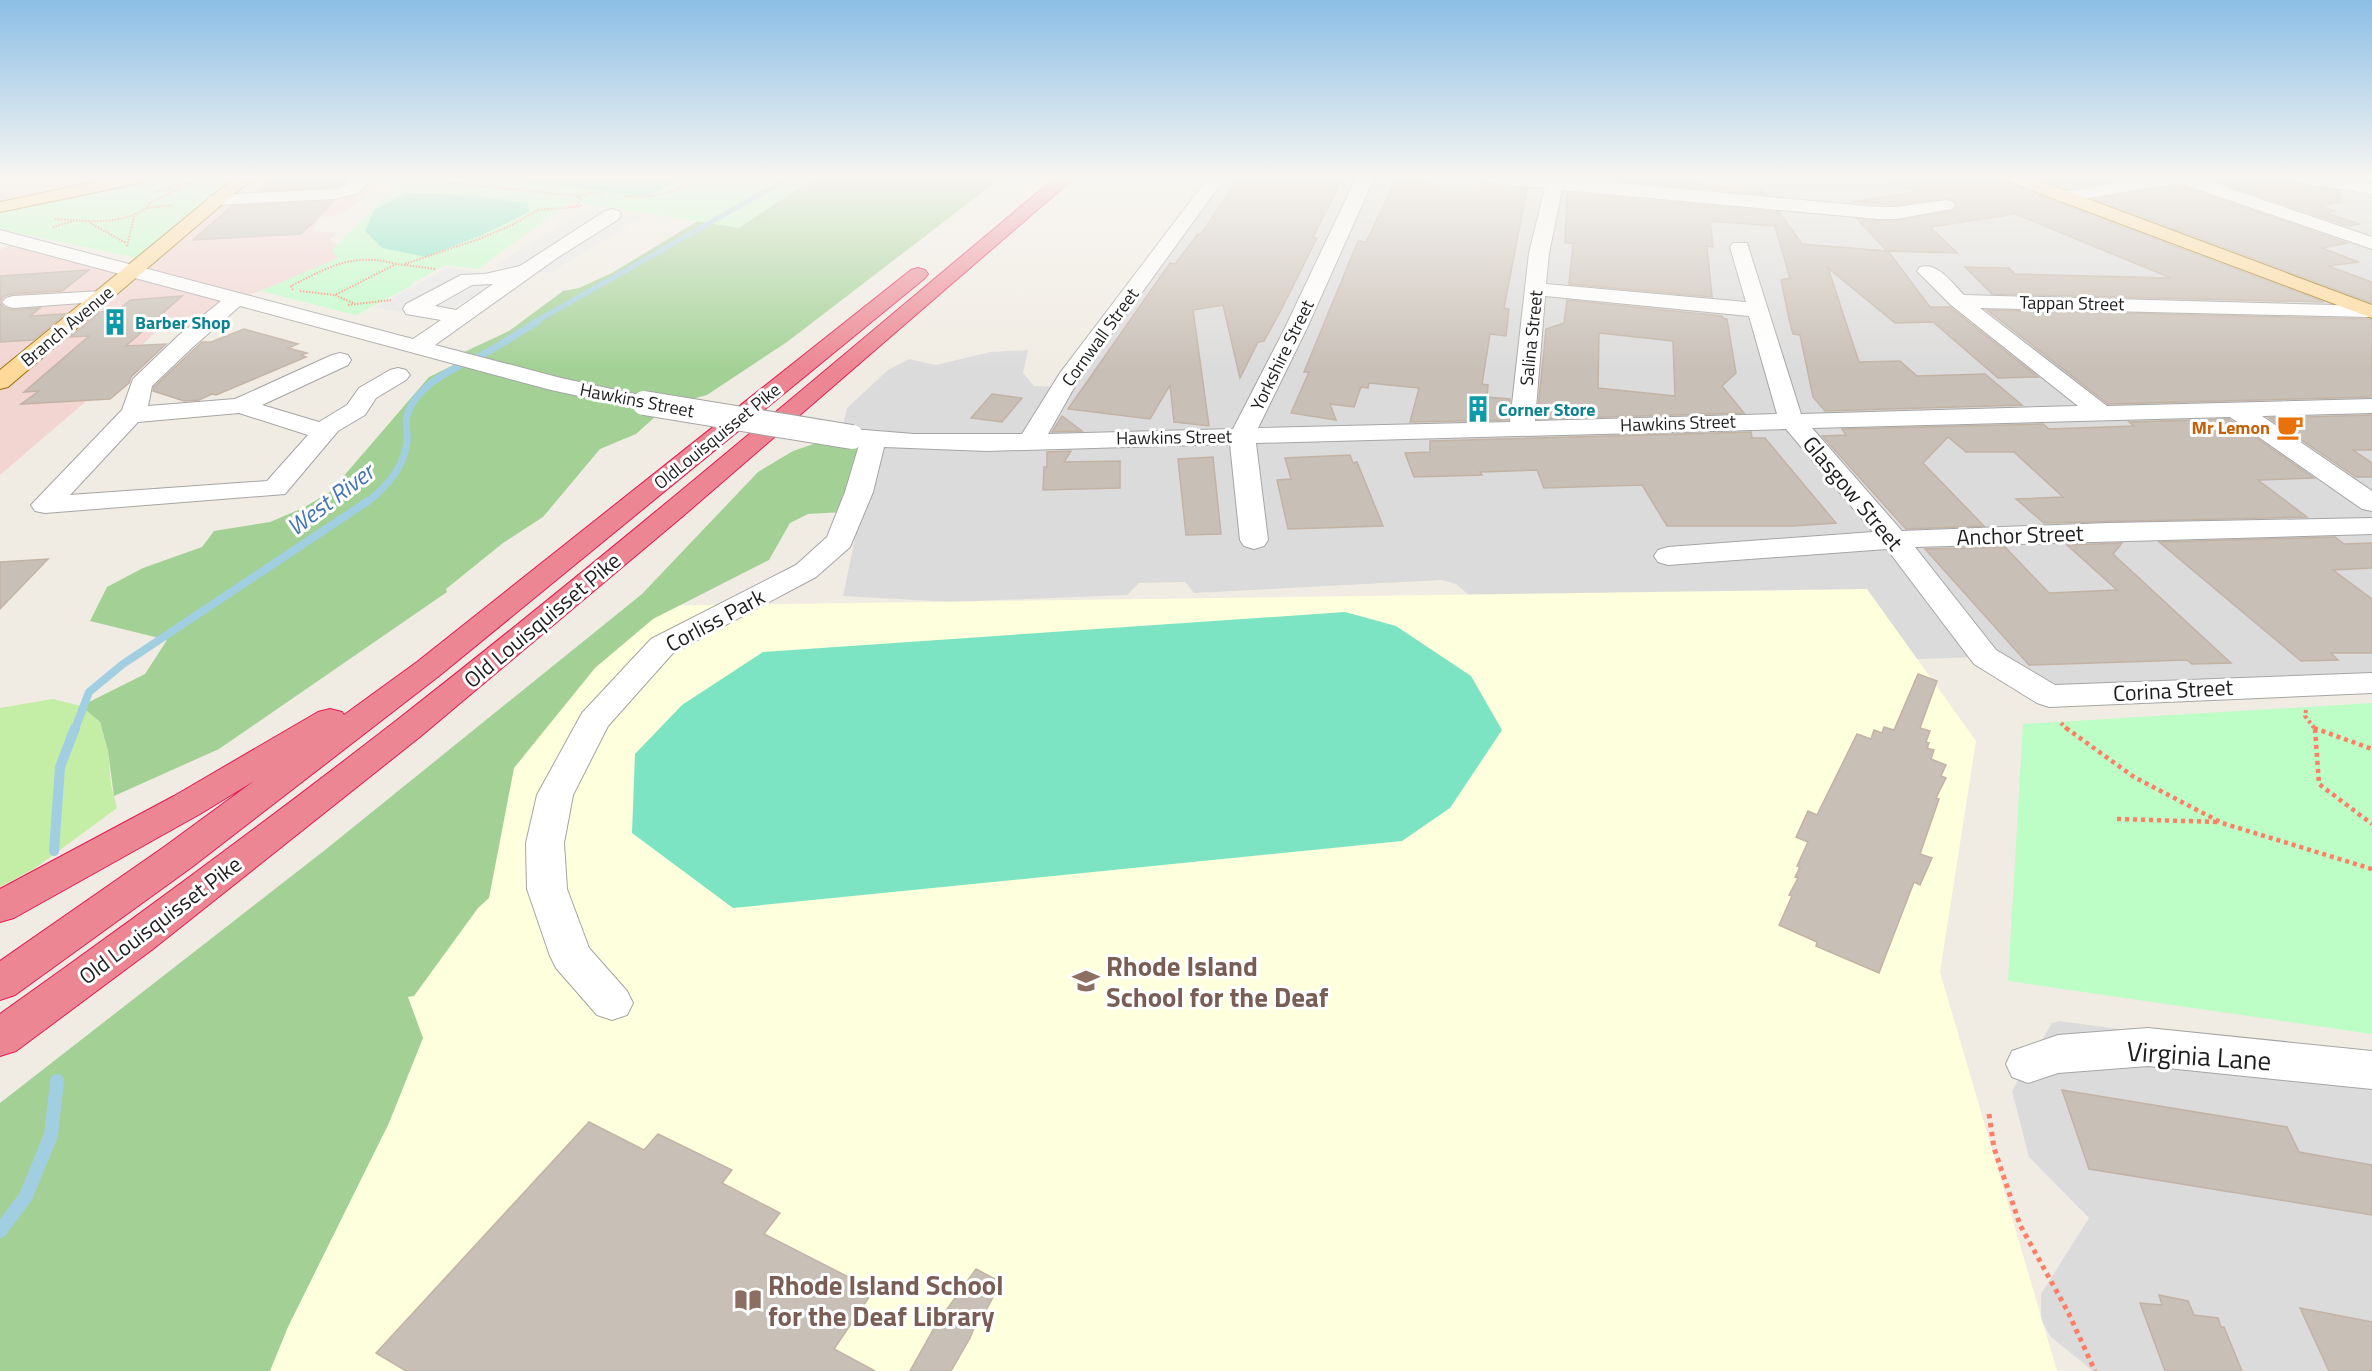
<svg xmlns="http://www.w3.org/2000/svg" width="2372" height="1371" font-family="'Titillium Web',sans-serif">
	<rect width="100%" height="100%" fill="#f0ece3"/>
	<g fill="#dcdbdb">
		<polygon points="1216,178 2372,178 2372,683 2048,696 1978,657 1515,673 1470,596 1456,584 1442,580 1194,593 1185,582 1139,583 1127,595 951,602 843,596 865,491 840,437 847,408 888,370 909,359 936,365 990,352 1028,350 1023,373 1034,386 1060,387"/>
		<polygon points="2059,1021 2372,1063 2372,1371 2093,1371 2051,1337 2041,1320 2041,1294 2089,1218 2029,1157 2012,1091 2052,1023"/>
	</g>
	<g fill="#f2d4d1">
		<polygon points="0,178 139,178 0,207"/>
		<polygon points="249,178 383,178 352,207 344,212 320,218 311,231 336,233 329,240 349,251 350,256 247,296 192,326 157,330 98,391 0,475 0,250 11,243 94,256 138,266"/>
	</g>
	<polygon fill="#fdffdd" points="1867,589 1976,741 1940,972 2057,1371 18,1371 630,606"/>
	<polygon fill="#c4eda6" points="53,699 81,706 100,722 108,751 111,785 117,808 34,869 0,887 0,708"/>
	<g fill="#a3d195">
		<polygon points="726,178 1001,178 787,342 707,395 667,406 636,434 600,449 543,517 503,543 446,589 447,592 219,749 114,796 108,751 100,722 81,706 145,674 167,640 90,621 107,587 143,568 202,547 214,531 270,522 303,508 330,492 429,377 466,359 462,353 509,331 563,291 579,288 612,273 701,219"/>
		<polygon points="863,436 861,511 808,514 790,523 769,560 653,619 595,668 514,768 489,898 478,908 414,996 408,997 423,1038 389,1123 288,1327 270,1371 0,1371 0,1103 325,850 642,594 758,472 793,451 834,437"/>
	</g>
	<g fill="#bdfdc6">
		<polygon points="158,178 239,178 137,258 0,229 0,211"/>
		<polygon points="403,178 814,178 739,228 571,201 478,269 445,265 411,284 413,285 356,315 261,291 338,258 332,250"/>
		<polygon points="2372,703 2372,1034 2008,981 2023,724"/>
	</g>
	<g fill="#7ce4c2">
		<polygon points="491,178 684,178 645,196"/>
		<polygon points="407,193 465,195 528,203 529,212 482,235 426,257 382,248 365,231 374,210"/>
		<polygon points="1345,612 1396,626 1471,676 1502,730 1450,808 1402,841 733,908 632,833 635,754 682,705 763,652"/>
	</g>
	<polygon fill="#e6e6e6" points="590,208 646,215 550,273 537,272 510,276 447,311 449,319 374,308 447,268 499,274 508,269 494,266"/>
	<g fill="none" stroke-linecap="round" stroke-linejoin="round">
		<polyline stroke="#a1cee0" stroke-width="5" points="535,322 789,178"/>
		<path stroke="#a1cee0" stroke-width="7" d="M 366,503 C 383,490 402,470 406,448 C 411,430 400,426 412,404 C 429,376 464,365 491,350 C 507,341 522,331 538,321"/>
		<polyline stroke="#a1cee0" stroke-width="8" points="75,729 89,692 123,664 368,501"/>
		<polyline stroke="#a1cee0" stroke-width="10" points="54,851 60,767 75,728"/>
		<polyline stroke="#a1cee0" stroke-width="14" points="0,1231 26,1196 51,1135 57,1081"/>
	</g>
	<g fill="#c8bfb6" stroke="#c2b3a5" stroke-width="1.5" fill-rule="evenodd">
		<polygon points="273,178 350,178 346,183 334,187 258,191"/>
		<polygon points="1238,178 1343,178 1313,237 1317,238 1280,312 1264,341 1258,342 1240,378 1223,305 1193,310 1209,426 1174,422 1170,385 1150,419 1068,409 1170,263 1175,264 1198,234 1201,234"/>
		<polygon points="1397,178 1426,181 1425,185 1481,189 1481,181 1489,185 1527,189 1504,308 1509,309 1506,336 1490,334 1482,384 1488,385 1487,397 1510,399 1508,420 1410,422 1419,388 1369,383 1368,388 1361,387 1354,407 1330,404 1336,420 1291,413 1309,372 1304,372 1358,241 1366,242"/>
		<polygon points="1592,178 1696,178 1697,184 1762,189 1766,194"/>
		<polygon points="1884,178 2005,178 2008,184 2324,302 1992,294 1965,267 2009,268 2015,274 2171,278 2015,214 1930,227 1957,253 1888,251 1930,307 1950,307 2038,377 1998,378 1933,322 1895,323 1828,268 1859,362 1900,361 1917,376 1985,374 2022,405 1825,411 1813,397 1800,335 1793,334 1789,319 1781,280 1790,278 1775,226 1710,221 1713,247 1707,246 1712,297 1569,284 1573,243 1565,243 1567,193 1779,212 1802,244 1887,251 1857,219 1896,221 1952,211 1957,206 1954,200 1946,198 1896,205 1852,202 1917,192"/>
		<polygon points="2039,178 2131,178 2068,189"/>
		<polygon points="2207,178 2292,178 2302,185 2340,191 2342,202 2321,206 2334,211 2326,213 2360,224 2348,226"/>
		<polygon points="2179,185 2347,243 2322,248 2359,262 2328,266 2372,282 2372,303 2095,199"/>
		<polygon points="334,201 301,234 193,240 232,206"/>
		<polygon points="89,270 62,291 12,294 4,296 0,301 0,276"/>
		<polygon points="182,296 126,346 166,344 131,377 129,383 110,399 21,404 39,391 24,392 89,336 70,337 100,312 119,310 130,300"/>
		<path d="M 1567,300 L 1722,316 L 1723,318 L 1727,319 L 1736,373 L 1722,386 L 1744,413 L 1537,419 L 1546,329 L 1564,323 ZM 1599,333 L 1673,341 L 1675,396 L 1598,388 Z"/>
		<polygon points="0,303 4,308 12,310 40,308 30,316 65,314 33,340 0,342"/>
		<polygon points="1987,310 2369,319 2372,320 2372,397 2108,404"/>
		<polygon points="244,329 298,344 288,348 307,353 301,355 306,357 216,395 212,394 199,400 184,401 153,391 154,387 202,342 211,342"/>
		<polygon points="992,394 1022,398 1002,422 971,418"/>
		<polygon points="2372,415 2372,450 2353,450 2372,463 2372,477 2356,477 2269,418"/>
		<polygon points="1062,416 1082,431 1052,432"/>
		<polygon points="2229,419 2314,478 2258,480 2307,517 2044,523 2016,499 2063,497 2014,452 1966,452 1948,437 1923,463 1984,526 1906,529 1822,436 1846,435 1842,429 2043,424 2049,429 2134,426 2129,422"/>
		<polygon points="1751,432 1752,438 1765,438 1836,523 1793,526 1667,526 1642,485 1544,488 1537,470 1480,472 1482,475 1414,477 1405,453 1430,452 1430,441"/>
		<polygon points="1071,451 1064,462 1120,461 1120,488 1043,490 1044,467 1047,467 1047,452"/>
		<polygon points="1350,455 1353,463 1357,462 1383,526 1288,529 1277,480 1291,479 1285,458"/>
		<polygon points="1213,457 1221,534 1186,535 1178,459"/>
		<polygon points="2335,537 2344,544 2372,543 2372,568 2333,570 2372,599 2372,653 2331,653 2338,660 2301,661 2159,542"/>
		<polygon points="2122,543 2113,554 2231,663 2192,664 2187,660 2029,665 1925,549 2005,547 2049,593 2117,590 2067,545"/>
		<polygon points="48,559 0,609 0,562"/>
		<polygon points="1918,674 1937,681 1920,728 1930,731 1926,742 1929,743 1927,748 1934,750 1931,759 1946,765 1941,776 1946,778 1936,798 1939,799 1920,854 1932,858 1920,885 1914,882 1879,973 1816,946 1817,942 1779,925 1792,896 1789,895 1798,878 1795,877 1800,867 1797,866 1808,842 1796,837 1808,811 1817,815 1857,734 1871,739 1874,730 1882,733 1884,727 1894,730"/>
		<polygon points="2062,1090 2287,1127 2299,1152 2372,1165 2372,1215 2089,1169"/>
		<polygon points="589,1122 644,1150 658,1134 732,1170 722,1183 780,1213 764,1234 874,1290 834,1349 875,1371 406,1371 376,1353"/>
		<polygon points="976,1269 1001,1282 982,1318 979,1316 970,1338 951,1371 910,1371 937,1323"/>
		<polygon points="2159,1295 2188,1301 2194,1315 2218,1318 2221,1327 2224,1327 2242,1371 2165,1371 2140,1303 2162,1305"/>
		<polygon points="2300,1308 2372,1322 2372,1371 2329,1371"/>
	</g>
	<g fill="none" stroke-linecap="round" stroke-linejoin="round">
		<defs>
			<g id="minor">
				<polygon points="353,178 371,178 359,193 335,199 216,205 210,204 207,200 210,196 216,195 334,189 347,185"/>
				<path d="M 1208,178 L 1225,178 L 1079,379 L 1048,434 L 1233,429 L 1285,328 L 1356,178 L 1374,178 L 1307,328 L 1258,428 L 1510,422 L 1529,253 L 1545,188 L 1489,183 L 1481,178 L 1565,178 L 1878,207 L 1896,207 L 1946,200 L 1952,201 L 1955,205 L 1952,209 L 1946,210 L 1896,219 L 1878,219 L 1562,190 L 1549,253 L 1546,284 L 1746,302 L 1730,247 L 1733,243 L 1747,243 L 1801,414 L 2078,406 L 1951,305 L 1917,271 L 1920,267 C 1938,262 1952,283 1964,295 L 2372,306 L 2372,316 L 2368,317 L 1980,308 L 2107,406 L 2372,399 L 2372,413 L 2262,416 L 2372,491 L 2372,511 L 2362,509 L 2230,417 L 1812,428 L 1902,531 L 2108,523 L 2372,518 L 2372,534 L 1915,547 L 1996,650 L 2055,685 L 2372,673 L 2372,693 L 2049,707 L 2037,703 L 1974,664 L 1887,549 L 1668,565 L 1658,562 L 1654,556 L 1658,550 L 1668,547 L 1873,532 L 1786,429 L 1256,443 L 1268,540 L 1264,546 L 1254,549 L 1244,546 L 1240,540 L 1230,444 L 987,451 L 884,447 L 873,492 L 850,547 L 816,577 L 673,653 L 608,726 L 573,795 L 564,843 L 567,889 L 589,948 L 627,991 L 633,1003 L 627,1015 L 612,1020 L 597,1015 L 556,968 L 550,956 L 527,889 L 526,843 L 537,795 L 582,713 L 651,639 L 796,565 L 827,537 L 845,492 L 859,445 L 843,442 L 839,437 L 843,432 L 852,429 L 914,434 L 1022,434 L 1060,373 ZM 1545,296 L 1749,316 L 1777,414 L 1535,421 Z"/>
				<polygon points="2146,178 2199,178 2372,237 2372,249 2179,183 2064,202 2058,201 2055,197 2058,193 2064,192"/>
				<polygon points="2294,178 2337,178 2372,184 2372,194 2302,183"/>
				<path d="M 612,209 L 619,211 L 621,215 L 619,219 L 557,258 L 435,345 L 561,378 L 653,398 L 656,403 L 653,408 L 644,410 L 551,390 L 240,306 L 194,346 L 152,386 L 148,406 L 235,399 L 332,355 L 340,353 L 348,355 L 351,360 L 348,365 L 262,405 L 319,422 L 347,405 L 359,388 L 390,370 L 398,368 L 406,370 L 410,375 L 406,380 L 376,398 L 365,415 L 338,431 L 285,494 L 45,513 L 35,511 L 31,505 L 122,410 L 133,379 L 178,336 L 221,301 L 0,242 L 0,230 L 413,339 L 441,320 L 406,314 L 403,309 L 406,304 L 461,275 L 485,274 L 520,266 L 605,211 ZM 493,284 L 456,310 L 435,306 L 472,285 ZM 239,413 L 308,435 L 267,481 L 70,495 L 138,422 Z"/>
				<polygon points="102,291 109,293 112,297 109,301 13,308 6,306 2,302 6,298 13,296"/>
				<polygon points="2148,1028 2372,1051 2372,1089 2148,1066 2058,1073 2028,1083 2012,1077 2006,1064 2012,1051 2058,1035"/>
			</g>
			<g id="major">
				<polygon points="114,178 148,178 140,183 0,212 0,202"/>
				<polygon points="234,178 253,178 8,387 0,389 0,370"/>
				<polygon points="2007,178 2032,178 2372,305 2372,318 2009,182"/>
			</g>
			<g id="highway">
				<path d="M 1055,178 L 1074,178 L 683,516 L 421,736 L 153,949 L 16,1051 L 0,1056 L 0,1014 C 134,919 267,821 397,720 C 621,545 837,360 1055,178 Z"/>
				<polygon points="918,268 925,270 928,274 925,278 439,676 192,867 15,995 0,1000 0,961 164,847 254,781 200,814 14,918 0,922 0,889 174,796 318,712 330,709 342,712 344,715 417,662 911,270"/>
			</g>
		</defs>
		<use href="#minor" stroke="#a5a5a5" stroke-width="2"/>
		<use href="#major" stroke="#986f00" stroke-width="2"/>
		<use href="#highway" stroke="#e51953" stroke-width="2"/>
		<g stroke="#ff7e65" stroke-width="2" stroke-dasharray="1.5 1.5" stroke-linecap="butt">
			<polyline points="437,178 452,183 578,196"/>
			<polyline points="156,192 187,183"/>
			<path d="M 624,196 C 660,199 671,192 703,178"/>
			<polyline points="577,206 580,200 578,196 591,193 602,194"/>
			<polyline points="147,208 174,205"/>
			<path d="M 55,219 C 87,221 118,226 147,208 L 148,204 L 199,179"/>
			<polyline points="90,223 126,243"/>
			<polyline points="53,227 74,221"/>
			<polyline points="127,246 134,216"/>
			<polyline points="405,264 479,239 512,225 538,210 583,206"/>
			<path d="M 293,290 L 291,286 C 329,267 353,252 396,264"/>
			<polyline points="300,291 335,295"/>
			<polyline points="353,303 335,295 396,264 436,269"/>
			<polyline points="348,305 391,300"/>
		</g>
		<g stroke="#ff7e65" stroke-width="4" stroke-dasharray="3 3" stroke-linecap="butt">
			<polyline points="2306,710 2305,716 2315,729"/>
			<polyline points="2061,723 2067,729"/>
		</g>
		<g stroke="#ff7e65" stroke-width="4.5" stroke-dasharray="4 4" stroke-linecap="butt">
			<polyline points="2066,728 2134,777 2222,823 2372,869"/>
			<polyline points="2314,728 2372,749"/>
			<polyline points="2315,729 2319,784 2372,824"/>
			<polyline points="2117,819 2219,822"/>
		</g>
		<polyline stroke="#ff7e65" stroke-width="5" stroke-dasharray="4.5 4.5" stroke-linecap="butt" points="1989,1114 1994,1148 2020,1225 2068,1312 2095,1371"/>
		<use href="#minor" fill="#fff" fill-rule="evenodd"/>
		<use href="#major" fill="#ffd999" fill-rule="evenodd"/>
		<use href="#highway" fill="#ec8693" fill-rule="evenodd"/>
		<defs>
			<polyline id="minor-bridge" points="644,403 852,437"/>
		</defs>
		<use href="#minor-bridge" stroke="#a5a5a5" stroke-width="26" stroke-linecap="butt"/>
		<use href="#minor-bridge" stroke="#fff" stroke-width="24"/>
	</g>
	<linearGradient id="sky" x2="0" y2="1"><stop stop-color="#8bbee5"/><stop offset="0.48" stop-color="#f8f6f2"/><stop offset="1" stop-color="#f8f6f2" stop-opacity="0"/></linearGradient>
	<rect width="2372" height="370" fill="url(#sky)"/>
	<defs>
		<symbol id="building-bare" viewBox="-9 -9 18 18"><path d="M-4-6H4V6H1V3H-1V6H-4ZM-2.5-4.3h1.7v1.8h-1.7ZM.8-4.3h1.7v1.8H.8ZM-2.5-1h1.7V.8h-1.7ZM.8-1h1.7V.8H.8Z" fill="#0f9aa8" stroke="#fff" stroke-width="2.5" paint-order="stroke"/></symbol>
		<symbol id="cafe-bare" viewBox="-9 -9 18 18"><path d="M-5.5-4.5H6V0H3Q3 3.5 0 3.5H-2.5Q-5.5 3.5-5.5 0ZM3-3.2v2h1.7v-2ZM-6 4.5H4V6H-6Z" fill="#e8710a" stroke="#fff" stroke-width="2.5" paint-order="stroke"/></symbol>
		<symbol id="school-bare" viewBox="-9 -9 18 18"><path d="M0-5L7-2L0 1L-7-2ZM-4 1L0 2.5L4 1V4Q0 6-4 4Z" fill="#8d6e63" stroke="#fff" stroke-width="2.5" paint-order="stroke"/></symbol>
		<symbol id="library-bare" viewBox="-9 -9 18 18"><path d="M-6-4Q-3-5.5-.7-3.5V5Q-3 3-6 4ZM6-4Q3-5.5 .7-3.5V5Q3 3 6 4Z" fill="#8d6e63" stroke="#fff" stroke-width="2.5" paint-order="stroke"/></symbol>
	</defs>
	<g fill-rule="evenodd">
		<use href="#building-bare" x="96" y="303" width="38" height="38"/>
		<use href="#building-bare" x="1459" y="390" width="38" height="38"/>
		<use href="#cafe-bare" x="2271" y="408" width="38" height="38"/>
		<use href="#school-bare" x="1067" y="962" width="38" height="38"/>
		<use href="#library-bare" x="729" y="1281" width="38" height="38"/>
	</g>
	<g text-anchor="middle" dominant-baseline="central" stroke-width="6" stroke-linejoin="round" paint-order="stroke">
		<g font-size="18" fill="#1e1e1e" stroke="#fff">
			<text transform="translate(2072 303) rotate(1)">Tappan Street</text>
			<text transform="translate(67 326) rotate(-40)">Branch Avenue</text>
			<text transform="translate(1100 337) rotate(-54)">Cornwall Street</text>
			<text transform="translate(1531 338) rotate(-84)">Salina Street</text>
			<text transform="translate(1282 355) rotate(-64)">Yorkshire Street</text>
			<text transform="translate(637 400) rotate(11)">Hawkins Street</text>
			<text transform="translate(1678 423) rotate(-2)">Hawkins Street</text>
			<text transform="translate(717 436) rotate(-39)">OldLouisquisset Pike</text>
			<text transform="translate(1174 437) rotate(-1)">Hawkins Street</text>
		</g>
		<g font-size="18" font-weight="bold" fill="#0d838f" stroke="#fff" text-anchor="start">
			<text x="135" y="322">Barber Shop</text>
			<text x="1498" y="409">Corner Store</text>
		</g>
		<g font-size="18" font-weight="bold" fill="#c56008" stroke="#fff" text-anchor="end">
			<text x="2270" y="427">Mr Lemon</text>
		</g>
		<g font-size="22" fill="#1e1e1e" stroke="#fff">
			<text transform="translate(1853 493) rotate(50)">Glasgow Street</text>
			<text transform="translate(2020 535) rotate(-2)">Anchor Street</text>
			<text transform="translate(542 620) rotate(-40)">Old Louisquisset Pike</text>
			<text transform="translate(715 620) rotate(-28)">Corliss Park</text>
			<text transform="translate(2173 690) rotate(-3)">Corina Street</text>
			<text transform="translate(160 920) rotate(-37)">Old Louisquisset Pike</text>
		</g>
		<g font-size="24" font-style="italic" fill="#4475b3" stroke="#fff">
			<text transform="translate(330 499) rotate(-37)">West River</text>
		</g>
		<g font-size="27" font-weight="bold" fill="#785e54" stroke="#fff" text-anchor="start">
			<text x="1106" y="965">Rhode Island<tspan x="1106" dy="31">School for the Deaf</tspan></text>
			<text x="768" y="1284">Rhode Island School<tspan x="768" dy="31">for the Deaf Library</tspan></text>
		</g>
		<g font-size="27" fill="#1e1e1e" stroke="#fff">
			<text transform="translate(2199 1055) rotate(4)">Virginia Lane</text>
		</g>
	</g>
</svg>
